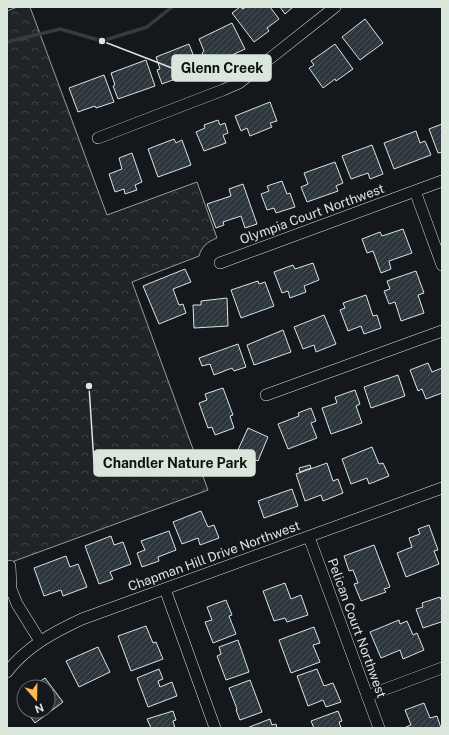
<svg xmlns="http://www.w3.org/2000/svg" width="449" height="735" font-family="'Public Sans',sans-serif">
	<defs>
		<pattern id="forest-crowns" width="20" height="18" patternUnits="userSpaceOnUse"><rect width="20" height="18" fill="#202428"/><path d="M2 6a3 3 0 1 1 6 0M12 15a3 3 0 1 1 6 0" fill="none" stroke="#404447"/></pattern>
		<pattern id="building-hatch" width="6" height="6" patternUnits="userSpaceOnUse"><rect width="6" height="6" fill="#2c363c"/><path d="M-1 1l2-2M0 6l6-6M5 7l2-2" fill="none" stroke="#4a5358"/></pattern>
	</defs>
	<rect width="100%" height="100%" fill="#14181c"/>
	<path fill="url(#forest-crowns)" stroke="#939e99" d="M 17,7 L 30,7 L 107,215 L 197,182 L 217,238 C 207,242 202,246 199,256 L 132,282 L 208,490 L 9,563 L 7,562 L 7,11 Z"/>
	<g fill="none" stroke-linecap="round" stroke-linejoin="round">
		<polyline stroke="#363b3e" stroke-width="3.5" points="7,42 60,29 102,41 147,27 172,7"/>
	</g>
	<g fill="url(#building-hatch)" stroke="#d8e6dc">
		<polygon points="240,7 243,9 246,7 270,7 279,19 267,28 269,31 254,42 232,13"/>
		<polygon points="280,7 293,7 285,14"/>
		<polygon points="365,19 383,43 360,60 342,37"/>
		<polygon points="232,23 245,49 209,66 202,53 204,51 199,39"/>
		<polygon points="189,44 199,70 162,84 157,70 160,69 156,57"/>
		<polygon points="335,44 353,69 336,81 335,79 323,88 309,68 314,65 311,61"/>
		<polygon points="146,60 155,86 118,99 113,86 115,85 111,73"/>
		<polygon points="104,75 114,102 96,108 95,106 78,112 69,88"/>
		<polygon points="270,102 277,121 270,123 272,127 250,136 247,128 241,131 235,116"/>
		<polygon points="218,120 220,125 225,123 228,133 223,135 226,143 204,151 196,132 205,128 204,125"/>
		<polygon points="442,124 442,152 438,153 429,129"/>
		<polygon points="416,131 420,143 425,141 431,155 394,169 384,143"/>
		<polygon points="174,139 176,143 182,140 191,165 158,177 148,149"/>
		<polygon points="372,145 383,174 370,179 368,173 351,179 342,156"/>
		<polygon points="132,153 142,182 135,185 137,190 125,194 124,189 115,192 109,174 122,169 119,158"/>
		<polygon points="335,162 343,183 336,186 338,191 307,202 301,187 308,184 304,173"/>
		<polygon points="282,181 287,194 290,193 295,207 276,213 274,208 267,210 261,194 269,191 267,186"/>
		<polygon points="243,184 257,224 245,228 241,216 223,222 224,225 216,228 207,204 231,196 229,189"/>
		<polygon points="403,229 412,253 389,261 391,269 381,273 373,251 367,253 362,239 380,232 382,236"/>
		<polygon points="313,263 319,280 304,286 306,292 290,298 288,291 282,293 274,272 293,265 295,269"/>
		<polygon points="185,269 191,282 173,289 179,305 183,304 186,313 159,324 143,286"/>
		<polygon points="416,271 424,293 418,295 424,313 401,321 395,302 389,304 384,291 390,289 387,281"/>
		<polygon points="258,281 259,284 265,282 274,306 241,318 231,290"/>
		<polygon points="366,295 373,316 377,315 381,328 364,334 361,326 348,331 340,310 345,308 343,303"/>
		<polygon points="227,298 228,326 194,328 193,305 201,305 201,301"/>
		<polygon points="324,315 336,344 316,352 314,345 303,349 294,327"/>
		<polygon points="283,330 291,352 254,365 247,345"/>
		<polygon points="238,344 246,367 234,371 232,368 214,375 210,364 202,366 199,358"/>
		<polygon points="428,363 432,372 442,368 442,393 426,399 422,389 418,391 410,370"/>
		<polygon points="398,375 405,396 371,408 364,387"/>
		<polygon points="223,388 233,415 230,416 234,428 215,435 212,427 208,428 199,403 207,400 205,394"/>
		<polygon points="355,390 360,404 356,406 362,423 331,434 322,408 337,403 335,397"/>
		<polygon points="311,408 316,421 311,423 317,438 288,449 278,424 299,416 298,413"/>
		<polygon points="248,428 268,437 258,461 237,452"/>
		<polygon points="372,447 379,464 383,463 389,476 369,484 367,478 351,484 342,459"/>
		<polygon points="327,463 333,481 338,479 343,493 323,501 321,495 305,501 296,474"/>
		<polygon points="310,465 311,468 300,472 299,468"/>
		<polygon points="292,489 298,506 264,518 258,501"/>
		<polygon points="201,511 208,527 214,525 219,538 200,545 198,538 182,544 173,522"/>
		<polygon points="429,525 438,550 434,551 439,564 406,577 397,553 412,547 409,538 420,534 418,529"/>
		<polygon points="169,531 176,550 158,557 159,561 142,567 137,553 145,550 141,541"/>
		<polygon points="111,536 114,545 123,542 131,564 110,572 113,579 99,584 85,546"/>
		<polygon points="374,545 390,587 384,589 386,592 361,601 354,584 358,583 353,570 349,571 344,556"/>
		<polygon points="66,556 70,567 78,564 87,587 63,596 61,590 44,596 34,568"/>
		<polygon points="285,583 291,599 301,595 308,615 287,622 285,618 274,621 263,591"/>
		<polygon points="440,597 442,602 442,625 441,622 423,628 416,609 423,607 422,603"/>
		<polygon points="226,600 232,615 229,616 236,634 213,643 205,622 212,620 207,607"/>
		<polygon points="399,620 400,624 407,621 413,635 417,633 424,650 403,659 400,650 381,658 370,632"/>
		<polygon points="146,626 153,643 156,642 163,659 131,671 118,636"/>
		<polygon points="314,627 320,643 313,645 320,662 291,673 279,640"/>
		<polygon points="238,640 249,672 226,680 217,656 221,654 219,647"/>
		<polygon points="98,647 110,672 79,687 66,661"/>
		<polygon points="159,669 163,679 158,681 160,687 172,682 177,696 148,707 137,678"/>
		<polygon points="317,669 324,686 333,683 341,702 326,707 323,700 308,706 297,676"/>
		<polygon points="45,678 63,702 35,723 26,711 48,711 48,687 32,687"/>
		<polygon points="250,680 262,712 240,720 236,710 237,709 229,688"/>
		<polygon points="424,703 430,718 437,716 441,728 406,728 406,727 411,725 405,710"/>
		<polygon points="173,711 176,720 173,721 175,728 151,728 147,719"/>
		<polygon points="338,711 342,721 339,722 341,728 314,728 311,721"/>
		<polygon points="270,719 272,725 276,724 277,728 247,728"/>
	</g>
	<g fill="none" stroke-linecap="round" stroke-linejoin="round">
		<defs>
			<g id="street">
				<polyline points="98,138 223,90 239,83 335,7"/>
				<polyline points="415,191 442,265"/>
				<polyline points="220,263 442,181"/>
				<polyline points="266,395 442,331"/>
				<polyline points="309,537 379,728"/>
				<polyline points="10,566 11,589 17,604 40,641"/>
				<polyline points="165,589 215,728"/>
				<path d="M 7,672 C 26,647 54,632 82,619 L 442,488"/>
				<polyline points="367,696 442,668"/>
			</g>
		</defs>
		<use href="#street" stroke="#d8e6dc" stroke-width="12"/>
		<use href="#street" stroke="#14181c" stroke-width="11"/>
	</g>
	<g text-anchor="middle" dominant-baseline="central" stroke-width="3" stroke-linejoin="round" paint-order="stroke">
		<g font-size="13" fill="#d8e6dc" stroke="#14181c">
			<text transform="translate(312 214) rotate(-20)">Olympia Court Northwest</text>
			<text transform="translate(214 556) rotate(-20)">Chapman Hill Drive Northwest</text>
			<text transform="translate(357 628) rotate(70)">Pelican Court Northwest</text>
		</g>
	</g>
	<path fill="none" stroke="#d8e6dc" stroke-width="1.5" d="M102 41L172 68M89 386L94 463"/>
	<g fill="#d8e6dc" stroke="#14181c" stroke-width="1.5">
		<circle cx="102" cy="41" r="4"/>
		<circle cx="89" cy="386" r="4"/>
	</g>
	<g fill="#d8e6dc" stroke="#d8e6dc" stroke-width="1.5">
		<rect x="172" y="55" width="99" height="26" rx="4"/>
		<rect x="94" y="450" width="161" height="26" rx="4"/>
	</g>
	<g font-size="14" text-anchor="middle" font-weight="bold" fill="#111">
		<text x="222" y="73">Glenn Creek</text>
		<text x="175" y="468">Chandler Nature Park</text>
	</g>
	<rect width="449" height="735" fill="none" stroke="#d8e6dc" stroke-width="16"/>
	<g transform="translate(36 699) rotate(160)"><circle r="19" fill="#14181c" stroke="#626a69"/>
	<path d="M0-3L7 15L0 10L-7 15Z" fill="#ffb74d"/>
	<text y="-6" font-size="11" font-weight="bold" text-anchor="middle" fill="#d8e6dc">N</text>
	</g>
</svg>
